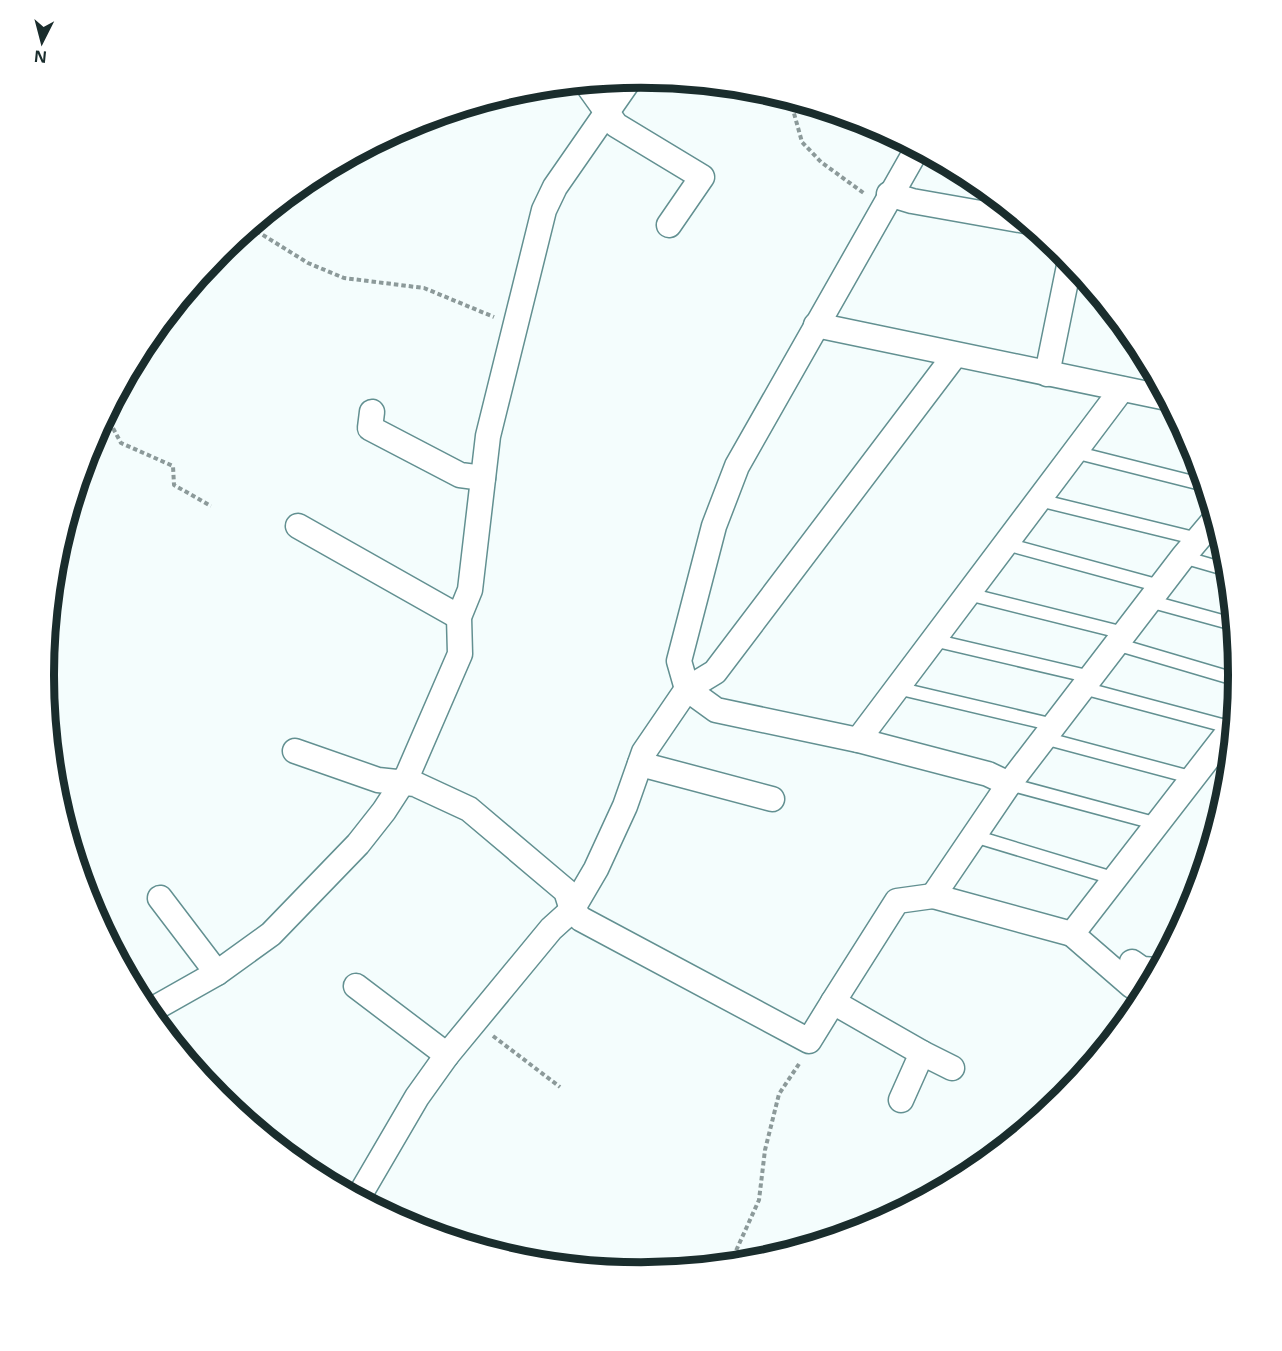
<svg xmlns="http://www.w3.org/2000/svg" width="1282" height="1351" font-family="'Noto Sans',sans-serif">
	<rect width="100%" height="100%" fill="#f4fdfd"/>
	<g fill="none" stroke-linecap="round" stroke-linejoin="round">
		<defs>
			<g id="service">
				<polyline points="1074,452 1205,485"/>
				<polyline points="1039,500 1198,539"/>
				<polyline points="1006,544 1160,586"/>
				<polyline points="1183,557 1228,570"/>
				<polyline points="968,594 1124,633"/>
				<polyline points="1149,601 1233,624"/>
				<polyline points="933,640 1091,677"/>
				<polyline points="1116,644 1238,680"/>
				<polyline points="897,688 1054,725"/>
				<polyline points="1083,688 1233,728"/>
				<polyline points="1044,738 1194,778"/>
				<polyline points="1009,784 1158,824"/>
				<polyline points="974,836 1116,879"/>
			</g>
			<g id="minor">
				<polyline points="586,83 616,125 702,177 669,225"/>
				<polyline points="917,149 737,466 714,526 679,661 687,689 716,710 858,740 988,774 1009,784 1183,557 1215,519"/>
				<polyline points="889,194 912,201 1025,221"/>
				<polyline points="816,325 1167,398"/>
				<polyline points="1047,374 1070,261"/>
				<polyline points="372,412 370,428 460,475 483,478"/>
				<polyline points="298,526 459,617"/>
				<polyline points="858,740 1122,389"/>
				<polyline points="295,751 378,780 415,784 469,809 566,891 572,910 581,919 809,1041 833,1002"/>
				<polyline points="640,764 772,799"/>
				<polyline points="1009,784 933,896 1072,934 1233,726"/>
				<polyline points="160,898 217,973"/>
				<polyline points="1072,934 1132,986 1148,988"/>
				<polyline points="1132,962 1142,969 1158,970"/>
				<polyline points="356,986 447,1055"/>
				<polyline points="148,1012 217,973 271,934 358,844 384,811 408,774 460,654 459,617 470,590 488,436 544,210 555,187 630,79"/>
				<polyline points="922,1053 952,1068"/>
				<polyline points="901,1100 922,1053 833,1002 897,901 933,896"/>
				<polyline points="358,1198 417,1097 447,1055 551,929 572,910 596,869 625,806 644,752 687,689 715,672 955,355"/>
			</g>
		</defs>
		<use href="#service" stroke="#629091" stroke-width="15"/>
		<use href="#minor" stroke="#629091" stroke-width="27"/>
		<g stroke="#8c9a9a" stroke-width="4" stroke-dasharray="4.5 3" stroke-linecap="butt">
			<polyline points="790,99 802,142 821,162 865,194"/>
			<polyline points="250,227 308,263 344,278 424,288 494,317"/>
			<polyline points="106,415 121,443 173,466 174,485 211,506"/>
			<polyline points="493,1036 560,1087"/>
			<polyline points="730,1264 759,1200 765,1150 779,1094 799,1064"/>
		</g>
		<use href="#service" stroke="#fff" stroke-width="12"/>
		<use href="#minor" stroke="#fff" stroke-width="24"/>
	</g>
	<path d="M0 0H1282V1351H0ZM54 675a587 587 0 1 1 1174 0a587 587 0 1 1-1174 0Z" fill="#fff" fill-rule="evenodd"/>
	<path fill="none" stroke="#1a2d2d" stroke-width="8" d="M54 675a587 587 0 1 1 1174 0a587 587 0 1 1-1174 0Z"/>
	<g transform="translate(42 42) rotate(186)" stroke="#ffffff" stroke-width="4.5" paint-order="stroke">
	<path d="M0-4.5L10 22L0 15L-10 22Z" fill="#1a2d2d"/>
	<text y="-9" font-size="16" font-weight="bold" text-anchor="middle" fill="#1a2d2d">N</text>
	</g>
</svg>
